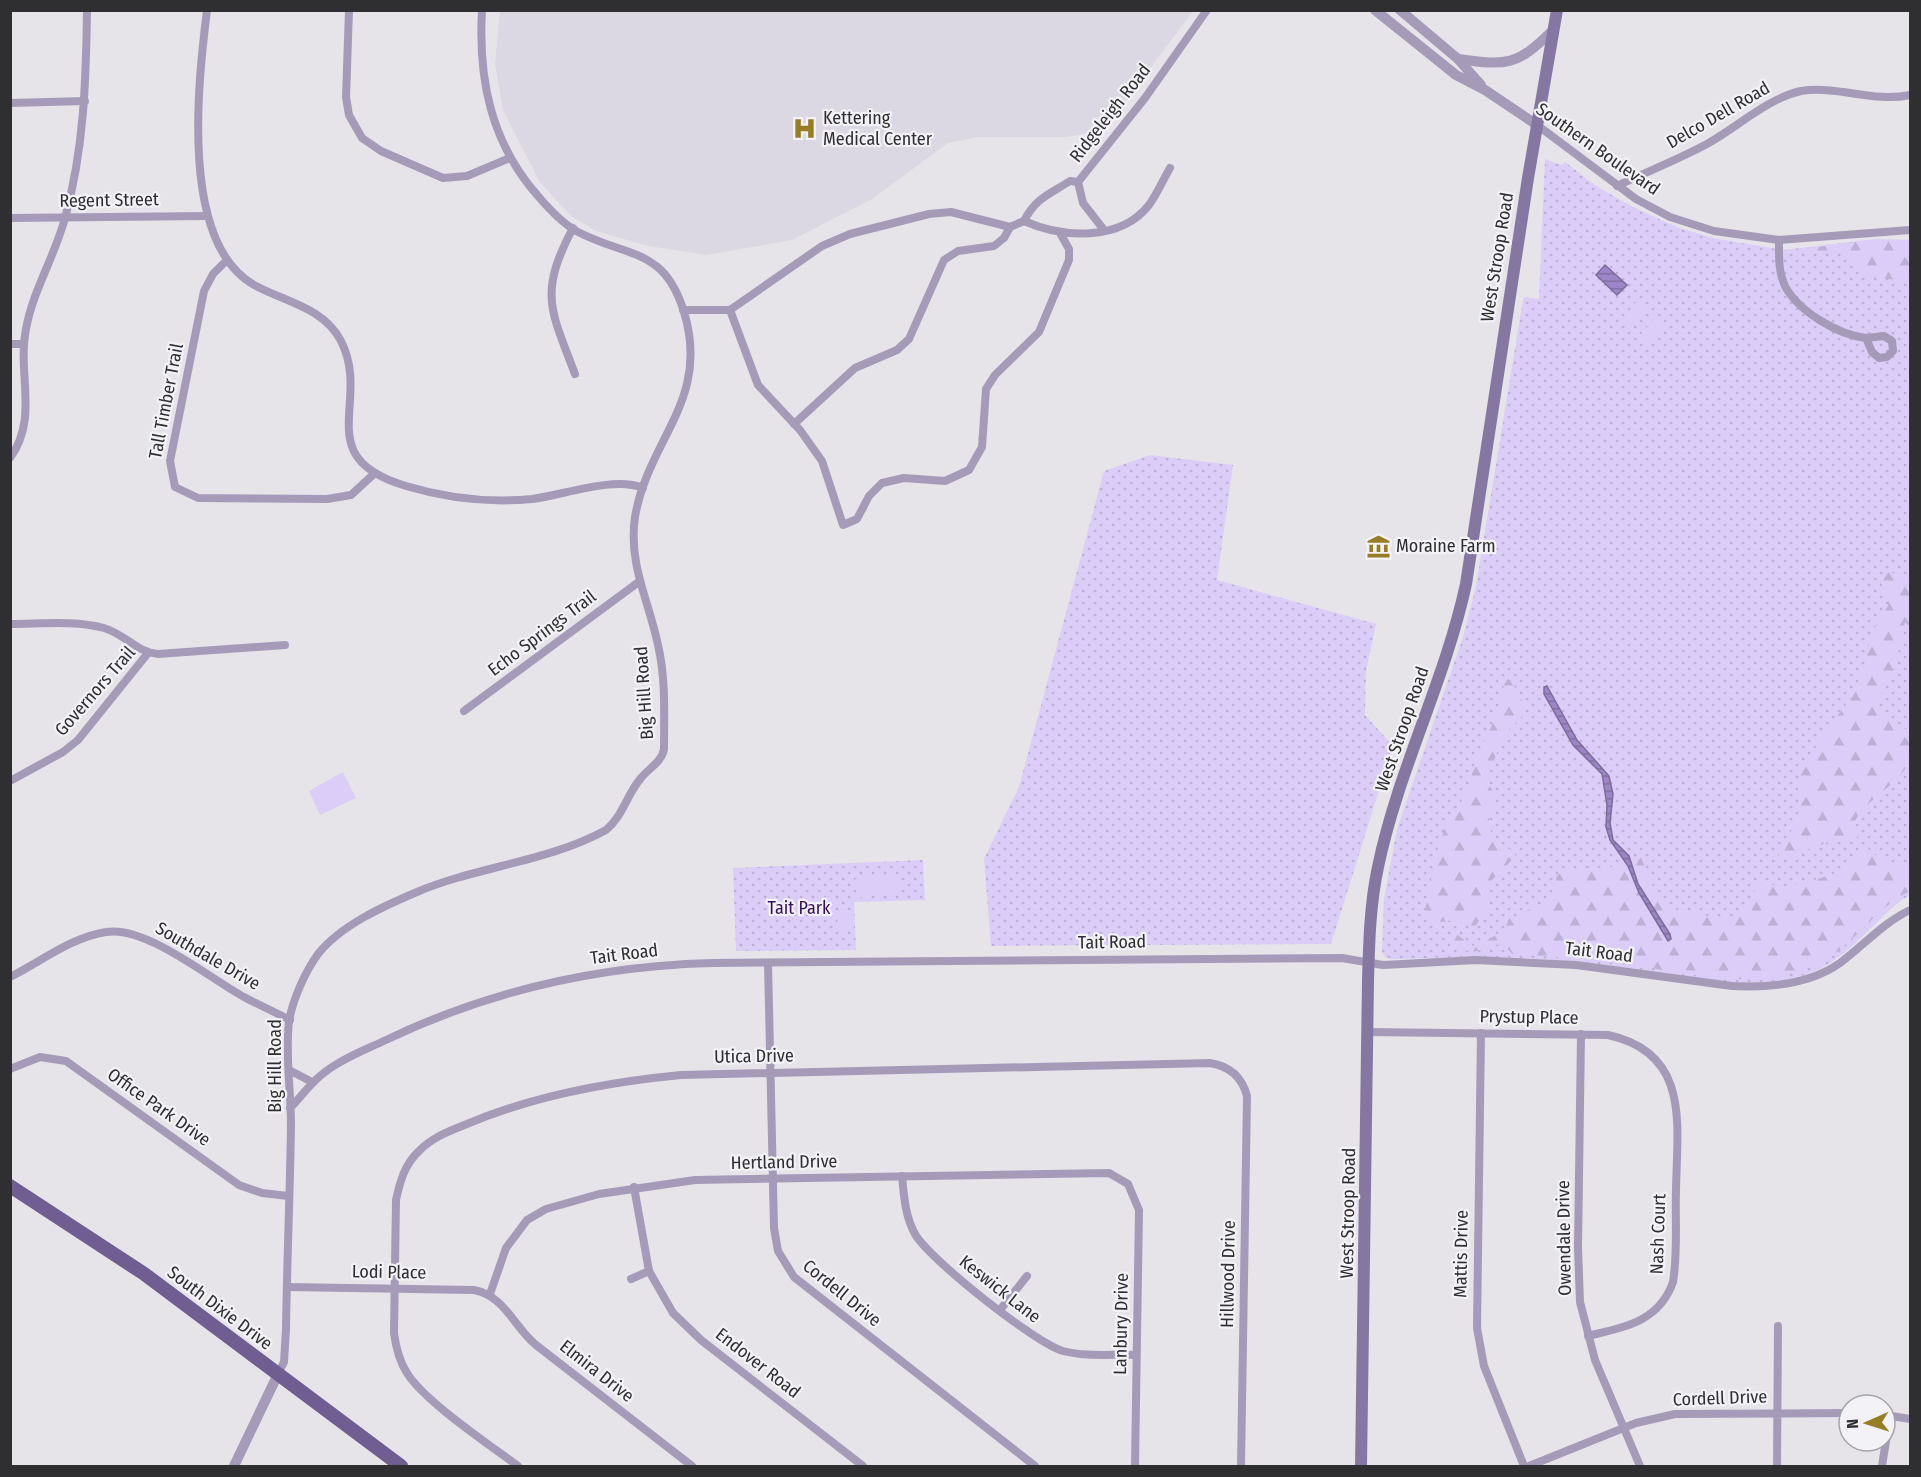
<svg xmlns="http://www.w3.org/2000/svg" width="1921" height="1477" font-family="'Fira Sans Condensed',sans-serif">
	<defs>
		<pattern id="grass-dots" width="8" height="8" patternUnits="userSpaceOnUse" patternTransform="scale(1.5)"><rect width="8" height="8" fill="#dbcdf7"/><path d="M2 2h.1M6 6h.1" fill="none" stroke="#bcb0d4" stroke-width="1.8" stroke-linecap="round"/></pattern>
		<pattern id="forest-firs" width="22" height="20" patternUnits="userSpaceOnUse" patternTransform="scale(1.5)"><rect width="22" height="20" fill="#dbcdf7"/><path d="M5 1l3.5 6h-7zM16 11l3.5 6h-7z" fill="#bcb0d4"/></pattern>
		<pattern id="water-rules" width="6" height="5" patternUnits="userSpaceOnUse" patternTransform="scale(1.5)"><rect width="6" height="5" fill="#9d86c7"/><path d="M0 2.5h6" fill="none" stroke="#806ea2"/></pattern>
	</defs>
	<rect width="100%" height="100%" fill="#e6e4e9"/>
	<polygon fill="#dbd7e3" points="500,11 500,10 1193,11 1109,123 1088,133 1067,137 978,137 948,143 872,199 792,240 706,255 648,246 596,231 570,215 539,181 503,110 495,64"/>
	<g fill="url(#grass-dots)">
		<path d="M 1545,159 L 1562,165 L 1565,162 L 1596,186 L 1633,207 L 1679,228 L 1713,238 L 1783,250 L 1876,239 L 1910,240 L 1910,895 L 1900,901 C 1871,925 1845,961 1808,974 C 1744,997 1634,968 1565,961 C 1508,955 1451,958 1393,959 L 1386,958 L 1382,952 L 1384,899 L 1397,829 L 1463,637 L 1476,586 L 1522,306 L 1524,297 L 1539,299 Z"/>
		<polygon points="1150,455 1233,465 1217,580 1376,624 1366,671 1365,715 1393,746 1331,944 991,946 984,859 1019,787 1104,471"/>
		<polygon points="923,860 925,900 854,902 856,950 736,951 733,868"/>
	</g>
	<g fill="url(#forest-firs)">
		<polygon points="1869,240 1910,240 1910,282 1869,276 1852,257 1841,251 1801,253 1796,250"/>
		<path d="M 1883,572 L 1898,574 L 1910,585 L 1910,627 L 1905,622 L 1895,666 L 1875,709 L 1910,732 C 1911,740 1913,752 1910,760 C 1901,784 1865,799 1854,823 L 1858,835 L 1856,839 L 1839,838 L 1775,862 L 1799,816 L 1798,786 L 1801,772 L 1820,740 L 1854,693 L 1864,667 L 1871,633 L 1888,606 L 1888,600 L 1880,580 Z"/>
		<polygon points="1506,676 1520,694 1525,713 1505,734 1487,777 1489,786 1497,796 1489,818 1491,832 1502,846 1511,850 1516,856 1489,883 1488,907 1475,927 1455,920 1433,923 1426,920 1425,913 1434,860 1445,827 1466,794 1477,757 1498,712"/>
		<path d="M 1862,848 L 1867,848 L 1879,858 L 1910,869 L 1910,891 C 1874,908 1852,949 1814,966 C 1755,992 1691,973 1630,965 C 1591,960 1551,956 1512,954 L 1503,943 L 1473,952 L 1451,947 L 1448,941 L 1453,932 L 1475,947 L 1503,931 L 1509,919 L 1550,900 L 1557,876 L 1564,870 L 1612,867 L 1638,857 L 1641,858 C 1648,873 1654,897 1669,907 C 1674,910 1685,911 1692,912 C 1725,921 1747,926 1756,885 C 1772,879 1773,889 1783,887 C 1806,883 1832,876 1853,865 Z"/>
	</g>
	<g fill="#dbcdf7">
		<polygon points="1636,302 1645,309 1631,328 1622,321"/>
		<polygon points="1655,317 1664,324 1649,342 1640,335"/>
		<polygon points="343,772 356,798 320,815 309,791"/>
		<polygon points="897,874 900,892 857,898 855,879"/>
		<polygon points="838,910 853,910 853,929 837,929"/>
	</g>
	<g fill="url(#water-rules)" stroke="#7c6c9a" stroke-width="1.5">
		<polygon points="1605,265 1627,285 1617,295 1596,275"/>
		<polygon points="1547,686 1577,740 1609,776 1613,794 1610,823 1613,840 1629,856 1638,884 1670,934 1671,939 1668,941 1639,893 1628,866 1610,840 1606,827 1607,805 1602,774 1573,745 1544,694 1544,687"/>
	</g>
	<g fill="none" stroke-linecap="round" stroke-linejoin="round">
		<g stroke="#a59bb9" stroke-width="8">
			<path d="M 207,10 C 198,83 179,245 256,286 C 286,302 324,308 341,341 C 372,402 309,457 406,486 C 446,498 490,503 532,499 C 564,495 613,476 643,488"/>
			<polyline points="349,10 346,97 349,115 362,138 381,151 443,178 467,176 510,158"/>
			<polyline points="10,103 85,101"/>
			<polyline points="1537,125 1636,199 1670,217 1714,231 1779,240 1910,230"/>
			<polyline points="1078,182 1145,98 1207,10"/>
			<polyline points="1078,182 1083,203 1104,230"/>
			<path d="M 1617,186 C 1646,172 1677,160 1705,145 C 1735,129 1768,98 1801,91 C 1838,85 1873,103 1910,95"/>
			<polyline points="10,218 207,216"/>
			<path d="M 1024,221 C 1062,238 1120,242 1149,205 C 1157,194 1163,180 1170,168"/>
			<path d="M 1024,221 C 1036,198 1048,195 1070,181 L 1078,182"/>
			<path d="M 573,228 C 538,294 551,310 575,374"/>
			<path d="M 1779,240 C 1779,255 1778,271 1785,286 C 1798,311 1838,335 1866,338"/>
			<polyline points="226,261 213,274 204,291 170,461 175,487 198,498 327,499 351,495 375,473"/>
			<polyline points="683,310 730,310 822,246 850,234 929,214 951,212 1010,227"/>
			<polyline points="730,310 758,385 800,430 822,461 843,525 857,519 869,496 882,483 904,478 945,481 969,470 982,447 986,389 995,375 1039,332 1069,260 1069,249 1060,233"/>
			<polygon points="1884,336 1892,341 1893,351 1887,357 1879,358 1872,352 1866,338"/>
			<polyline points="10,344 24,344"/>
			<polyline points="794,424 855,368 897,350 909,339 944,260 958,251 994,246 1004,238 1010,227 1024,221"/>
			<path d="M 10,458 C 39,418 17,374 26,329 C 33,290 55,256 65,218 C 84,149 86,81 87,10"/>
			<path d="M 10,624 C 40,624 75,620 104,628 C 125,634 136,652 158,654 L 285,645"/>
			<polyline points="464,711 640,581"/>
			<polyline points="10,781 63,752 78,740 148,653"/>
			<polyline points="768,963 774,1228 778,1251 794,1277 1035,1466"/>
			<path d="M 10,977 C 40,962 72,937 106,932 C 145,925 209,978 244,997 C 259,1005 275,1012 290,1020"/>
			<path d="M 1368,1032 L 1608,1035 C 1691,1053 1677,1125 1676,1190 C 1675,1220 1678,1253 1673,1282 C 1659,1322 1624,1327 1588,1336"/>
			<polyline points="1481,1033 1477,1328 1484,1366 1524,1466"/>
			<polyline points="1581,1034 1578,1248 1580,1302 1595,1360 1640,1466"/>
			<polyline points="10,1069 40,1057 66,1061 239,1185 262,1193 288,1196"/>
			<polyline points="289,1070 312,1082"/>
			<path d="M 290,1108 C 302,1096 311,1082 325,1072 C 343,1058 365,1050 386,1040 C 488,991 598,966 712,963 L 1342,958 L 1383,965 L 1476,960 L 1576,965 L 1732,986 C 1769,988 1809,985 1840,963 C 1864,945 1883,923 1910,910"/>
			<path d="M 902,1176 C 904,1196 905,1216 915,1234 C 929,1259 1035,1343 1063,1351 C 1086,1357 1112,1354 1136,1355"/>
			<polyline points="634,1187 649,1271 673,1313 701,1340 863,1466"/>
			<polyline points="631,1279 649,1271"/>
			<path d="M 287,1287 L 474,1290 C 505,1296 513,1326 536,1345 L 692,1466"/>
			<polyline points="490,1294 506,1248 527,1220 546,1209 599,1194 695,1180 1109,1173 1128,1184 1139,1210 1135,1466"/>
			<polyline points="1000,1310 1027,1276"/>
			<path d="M 278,1374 L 284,1362 L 286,1329 C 287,1261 290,1193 291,1125 C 291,1091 285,1055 289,1021 C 293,999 305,972 318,954 C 341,925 384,906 417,892 C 478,866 548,862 606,830 C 623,816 627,794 641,778 C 649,768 662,762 664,749 C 664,714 666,679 658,645 C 649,601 628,564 635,517 C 648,439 711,400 684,312 C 664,247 628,258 578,232 C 563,224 549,209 538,196 C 491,143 478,79 482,10"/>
			<polyline points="1885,1415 1910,1419"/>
			<path d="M 518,1466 C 490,1445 424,1401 407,1373 C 399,1361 396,1348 394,1333 L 396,1200 C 400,1181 405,1164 419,1151 C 432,1137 450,1131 467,1124 C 535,1095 608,1082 681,1075 L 1210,1063 C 1229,1066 1242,1077 1247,1096 L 1241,1466"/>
			<polyline points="1529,1466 1636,1423 1675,1414 1849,1413"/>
			<polyline points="1777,1466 1778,1326"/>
			<polyline points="1882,1466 1890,1416"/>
		</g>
		<g stroke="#a59bb9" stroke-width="10">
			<polyline points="1375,10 1456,75 1485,90 1537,125"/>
			<polyline points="1400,10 1458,59 1481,85"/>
			<path d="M 1458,59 C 1507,66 1517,66 1553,30"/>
			<polyline points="234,1466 278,1374"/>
		</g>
		<path stroke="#8677a2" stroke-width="12" d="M 1361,1466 L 1368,981 C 1369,943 1370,904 1378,867 C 1398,770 1445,681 1466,584 L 1528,178 L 1557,10"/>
		<polyline stroke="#705d91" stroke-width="14" points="10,1186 143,1273 401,1466"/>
	</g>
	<defs>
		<symbol id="hospital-bare" viewBox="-9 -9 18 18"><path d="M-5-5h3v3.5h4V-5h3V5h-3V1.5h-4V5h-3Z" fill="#997d25" stroke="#f3f2f6" stroke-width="2.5" paint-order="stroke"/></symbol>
		<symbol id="museum-bare" viewBox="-9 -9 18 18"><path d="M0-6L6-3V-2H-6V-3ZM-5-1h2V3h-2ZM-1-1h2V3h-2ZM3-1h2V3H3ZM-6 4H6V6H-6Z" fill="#997d25" stroke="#f3f2f6" stroke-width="2.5" paint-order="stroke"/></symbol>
	</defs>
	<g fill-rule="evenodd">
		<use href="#hospital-bare" x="788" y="112" width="33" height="33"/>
		<use href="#museum-bare" x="1362" y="530" width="33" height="33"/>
	</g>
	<g text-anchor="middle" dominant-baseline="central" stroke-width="4.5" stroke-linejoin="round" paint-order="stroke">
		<g font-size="18" fill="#2f2e30" stroke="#f3f2f6">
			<text transform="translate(1110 113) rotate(-52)">Ridgeleigh Road</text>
			<text transform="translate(1718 115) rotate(-30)">Delco Dell Road</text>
			<text transform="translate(1598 149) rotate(35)">Southern Boulevard</text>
			<text transform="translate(109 200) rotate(-1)">Regent Street</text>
			<text transform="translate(1497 257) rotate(-81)">West Stroop Road</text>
			<text transform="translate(166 401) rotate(-79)">Tall Timber Trail</text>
			<text transform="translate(542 633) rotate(-37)">Echo Springs Trail</text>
			<text transform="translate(95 691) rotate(-49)">Governors Trail</text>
			<text transform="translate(644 693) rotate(-94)">Big Hill Road</text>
			<text transform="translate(1402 729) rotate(-71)">West Stroop Road</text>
			<text transform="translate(1112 942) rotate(-1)">Tait Road</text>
			<text transform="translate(1599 952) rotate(7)">Tait Road</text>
			<text transform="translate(624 954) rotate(-7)">Tait Road</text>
			<text transform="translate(208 956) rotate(30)">Southdale Drive</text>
			<text transform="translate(1529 1017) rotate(1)">Prystup Place</text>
			<text transform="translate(754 1056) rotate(-1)">Utica Drive</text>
			<text transform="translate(275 1066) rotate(-90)">Big Hill Road</text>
			<text transform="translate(159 1107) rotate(35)">Office Park Drive</text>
			<text transform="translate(784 1162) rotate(-1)">Hertland Drive</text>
			<text transform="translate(1348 1213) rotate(-89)">West Stroop Road</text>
			<text transform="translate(1658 1234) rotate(-88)">Nash Court</text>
			<text transform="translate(1564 1238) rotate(-91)">Owendale Drive</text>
			<text transform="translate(1461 1254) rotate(-89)">Mattis Drive</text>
			<text transform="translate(389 1272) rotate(1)">Lodi Place</text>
			<text transform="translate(1228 1274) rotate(-89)">Hillwood Drive</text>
			<text transform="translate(1000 1289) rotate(38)">Keswick Lane</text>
			<text transform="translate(842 1293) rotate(39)">Cordell Drive</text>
			<text transform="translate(220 1308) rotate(37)">South Dixie Drive</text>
			<text transform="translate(1121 1324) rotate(-89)">Lanbury Drive</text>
			<text transform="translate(758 1363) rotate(38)">Endover Road</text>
			<text transform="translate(597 1371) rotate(38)">Elmira Drive</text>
			<text transform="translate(1720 1398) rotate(-2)">Cordell Drive</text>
		</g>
		<g font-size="18" fill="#2f2e30" stroke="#f3f2f6" text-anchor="start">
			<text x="823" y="118">Kettering<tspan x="823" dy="21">Medical Center</tspan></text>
			<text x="1396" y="546">Moraine Farm</text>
		</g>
		<g font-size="18" fill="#36105e" stroke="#f3f2f6">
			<text x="799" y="908">Tait Park</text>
		</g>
	</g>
	<rect width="1921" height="1477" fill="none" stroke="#2f2e30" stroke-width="24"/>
	<g transform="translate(1867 1423) rotate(267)"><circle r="28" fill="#f3f2f6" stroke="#a5a4a7" stroke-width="1.5"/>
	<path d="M0-4.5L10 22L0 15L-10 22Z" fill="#997d25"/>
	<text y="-9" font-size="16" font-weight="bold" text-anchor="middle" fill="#2f2e30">N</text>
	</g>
</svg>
